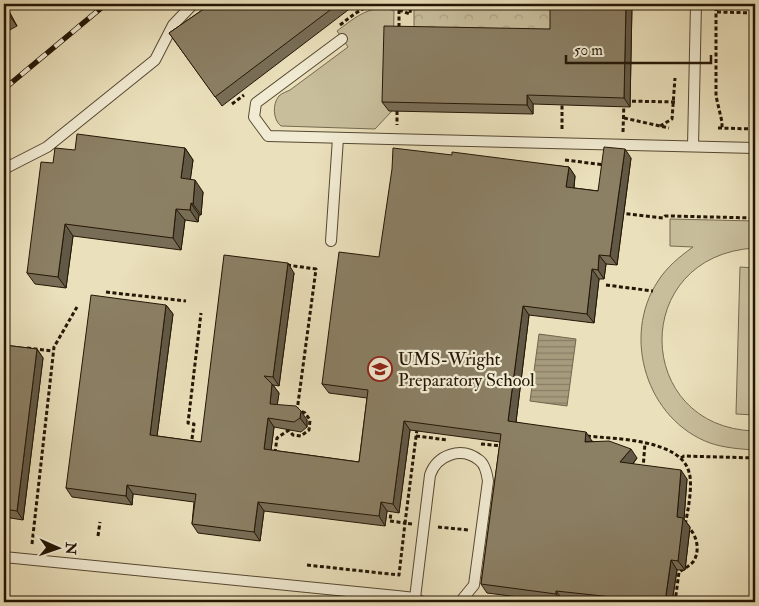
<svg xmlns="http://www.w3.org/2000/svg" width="759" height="606" font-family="'IM FELL Double Pica',serif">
	<defs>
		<pattern id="park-crowns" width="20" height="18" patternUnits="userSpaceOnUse" patternTransform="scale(1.25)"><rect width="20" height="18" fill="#c8be9c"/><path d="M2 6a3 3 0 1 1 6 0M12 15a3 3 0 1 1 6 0" fill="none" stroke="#aca385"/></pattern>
		<pattern id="water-rules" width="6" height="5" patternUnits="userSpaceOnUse" patternTransform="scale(1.25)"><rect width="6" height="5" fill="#a79b7d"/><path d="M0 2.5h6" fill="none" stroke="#887d64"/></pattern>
	</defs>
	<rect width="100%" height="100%" fill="#eae0bb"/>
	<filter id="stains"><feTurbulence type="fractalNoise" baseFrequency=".004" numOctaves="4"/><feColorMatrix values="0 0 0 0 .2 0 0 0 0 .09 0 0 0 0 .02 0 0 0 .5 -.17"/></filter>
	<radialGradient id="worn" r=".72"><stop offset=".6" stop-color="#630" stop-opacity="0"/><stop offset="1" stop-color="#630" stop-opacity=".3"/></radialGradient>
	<g fill="#c8be9c" stroke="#766a50">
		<path d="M 384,7 L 394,11 L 392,111 L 375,129 L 281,126 C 273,120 272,104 279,96 C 282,93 286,92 290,90 L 348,47 L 337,31 C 353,19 363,10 384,7 Z"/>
		<path d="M 670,219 L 755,221 L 755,248 C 629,255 633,428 755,431 L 755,450 C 740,449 725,448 710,443 C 647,420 621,337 658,281 C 667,267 679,257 693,247 L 670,246 Z"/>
		<polygon points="740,267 755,268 755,415 736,414"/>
	</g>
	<polygon fill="url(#park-crowns)" stroke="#766a50" points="414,4 557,4 556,39 414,35"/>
	<polygon fill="url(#water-rules)" stroke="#73664d" points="539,334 576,339 567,406 530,401"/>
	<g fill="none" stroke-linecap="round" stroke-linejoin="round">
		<defs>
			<g id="service">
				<polyline points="342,39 256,103 254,117 268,136 755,148"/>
				<polyline points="693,146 696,4"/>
				<polyline points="4,169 47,147 155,60 173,25 193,4"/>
				<polyline points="331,241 338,138"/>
				<polyline points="4,557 397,596 415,598 422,602"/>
				<path d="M 415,598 L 430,475 C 437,455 461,446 479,460 C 485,464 487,474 488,481 L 474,585 L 460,602"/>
			</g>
		</defs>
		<use href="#service" stroke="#564832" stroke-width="12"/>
		<g stroke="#241605" stroke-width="3" stroke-dasharray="4 2.5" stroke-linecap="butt">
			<polyline points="716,7 716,96 722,122 722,128"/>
			<polyline points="399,10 410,14 411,4"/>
			<polyline points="717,12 755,13"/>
			<path d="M 340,25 C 362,8 370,0 399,10 L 399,29"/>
			<polyline points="232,104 244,95"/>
			<polyline points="397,111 397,125"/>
			<polyline points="624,118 669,128"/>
			<polyline points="660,126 672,119 675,78"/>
			<polyline points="718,128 755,129"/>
			<polyline points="562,129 562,105"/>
			<polyline points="623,132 624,101 675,102"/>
			<polyline points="565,160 605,165"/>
			<polyline points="620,213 663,218 665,216 670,216 755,218"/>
			<polyline points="287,265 316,269 297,411"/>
			<polyline points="606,285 653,291"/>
			<polyline points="106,292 186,301"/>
			<polyline points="27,348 53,351"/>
			<polyline points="287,428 293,435 301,436 309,430 310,420 305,413 300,411"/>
			<polyline points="416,436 448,440"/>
			<path d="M 587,436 C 615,439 680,439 689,472 C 693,485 688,511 685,525 C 697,532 701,551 693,562 C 689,566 684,569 679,572 L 675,602"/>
			<polyline points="192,439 194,424 188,423 201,313"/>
			<polyline points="481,444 503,446"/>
			<polyline points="275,453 277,438 289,430"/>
			<polyline points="681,458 684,456 755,458"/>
			<polyline points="643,469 645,443"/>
			<polyline points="412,524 405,523 417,429"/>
			<polyline points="438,527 469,530"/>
			<polyline points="98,536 100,522"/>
			<polyline points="32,544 54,347 77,307"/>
			<polyline points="307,565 399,575 405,523 390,521 391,512"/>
			<polyline points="483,596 483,598 517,602"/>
		</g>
		<use href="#service" stroke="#f1ebd3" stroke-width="10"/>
		<defs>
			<polyline id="rail" points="4,89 106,4"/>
		</defs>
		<use href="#rail" stroke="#241605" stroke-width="5.5"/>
		<use href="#rail" stroke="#f1ebd3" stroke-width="4" stroke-dasharray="11" stroke-linecap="butt"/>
	</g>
	<g fill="#786d56" stroke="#241605">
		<polygon points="4,4 5,4 17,26 4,33"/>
		<polygon points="211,4 356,4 222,106 169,33"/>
		<polygon points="632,4 630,107 533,104 533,114 389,111 382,102 550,29"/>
		<polygon points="185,148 193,160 190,180 203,192 201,215 199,215 198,222 185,220 181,250 73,236 66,288 35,284 27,273 53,163"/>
		<polygon points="452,155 569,167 575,176 574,188 598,191 631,158 617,265 606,264 604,279 599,279 594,323 529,315 516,422 592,441 637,458 633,464 687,479 684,519 690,527 685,570 677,570 672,602 583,602 563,600 562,602 557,602 487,593 481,584 500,442 410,430 399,513 387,511 385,526 264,511 260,541 198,533 192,524 194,502 133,494 132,505 72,497 66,488 166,305 173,314 157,436 201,442 294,273 279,386 273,385 279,393 277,405 307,420 307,427 301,432 274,427 271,450 359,462 367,398 329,393 322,384 379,257"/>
		<polygon points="4,345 37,349 43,358 23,520 4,517"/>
	</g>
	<g fill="#615946" stroke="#241605">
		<polygon points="4,4 5,4 17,26 9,15 4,6"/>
		<polygon points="626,4 632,4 630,107 624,98"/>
		<polygon points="527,95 533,104 533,114 527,105"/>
		<polygon points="185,148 193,160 189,190 181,178"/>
		<polygon points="625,149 631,158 617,265 610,256"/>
		<polygon points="569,167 575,176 573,196 566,187"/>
		<polygon points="195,180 203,192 201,215 193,204"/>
		<polygon points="191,203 199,215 198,222 190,210"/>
		<polygon points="176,209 185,220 181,250 173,238"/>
		<polygon points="65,224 73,236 66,288 58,277"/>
		<polygon points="599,255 606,264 604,279 598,270"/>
		<polygon points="288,263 294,273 279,386 273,377"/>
		<polygon points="592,269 599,279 594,323 587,314"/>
		<polygon points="166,305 173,314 156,444 150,435"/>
		<polygon points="523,306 529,315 515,430 508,421"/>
		<polygon points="37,349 43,358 23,520 17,511"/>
		<polygon points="272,384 279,393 276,413 270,404"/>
		<polygon points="301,411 307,420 307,427 300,418"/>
		<polygon points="268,418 274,427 270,458 264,449"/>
		<polygon points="404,421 410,430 399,513 393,504"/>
		<polygon points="586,432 592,441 585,442"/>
		<polygon points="631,449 637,458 627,471 620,462"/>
		<polygon points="681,470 687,479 684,519 690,527 685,570 678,561 677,517"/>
		<polygon points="127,485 133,494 132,505 126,496"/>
		<polygon points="258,502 264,511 260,541 254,532"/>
		<polygon points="381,502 387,511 385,526 379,516"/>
		<polygon points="671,560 677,570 672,602 665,602"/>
		<polygon points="556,591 563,600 562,602 556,594"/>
	</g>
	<g fill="#8b7f64" stroke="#241605">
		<polygon points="211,4 338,4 215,97 169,33"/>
		<polygon points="550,4 626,4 624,98 527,95 527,105 382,102 384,26 550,29"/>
		<polygon points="4,6 9,15 4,17"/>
		<polygon points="77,134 185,148 181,178 195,180 193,204 191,203 190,210 176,209 173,238 65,224 58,277 27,273 41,162 53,163 55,148 75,150"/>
		<polygon points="604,147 625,149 610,256 599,255 598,270 592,269 587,314 523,306 508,421 586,432 585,442 609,441 631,449 620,462 681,470 677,517 683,518 678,561 671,560 665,602 630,602 611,600 612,597 556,591 556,594 481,584 501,434 404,421 393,504 381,502 379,516 258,502 254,532 192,524 196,494 127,485 126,496 66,488 91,295 166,305 150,435 201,442 224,255 288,263 273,377 264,376 272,384 270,404 296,406 301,411 300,418 294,422 268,418 264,449 359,462 368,390 322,384 339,252 379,257 392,169 393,148 452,155 452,152 569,167 566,187 598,191"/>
		<polygon points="4,345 37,349 17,511 4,509"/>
	</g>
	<defs>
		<symbol id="school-ring" viewBox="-11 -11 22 22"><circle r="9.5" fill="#f1ebd3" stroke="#8f2418" stroke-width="1.5"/><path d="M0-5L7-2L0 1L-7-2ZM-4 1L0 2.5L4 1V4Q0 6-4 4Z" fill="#8f2418"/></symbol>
	</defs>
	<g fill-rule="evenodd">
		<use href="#school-ring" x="366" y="355" width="28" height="28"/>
	</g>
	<g text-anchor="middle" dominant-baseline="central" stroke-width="4.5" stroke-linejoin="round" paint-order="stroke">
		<g font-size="18" fill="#241605" stroke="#f1ebd3" text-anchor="start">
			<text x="398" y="359">UMS-Wright<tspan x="398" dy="21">Preparatory School</tspan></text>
		</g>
	</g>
	<rect width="759" height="606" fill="none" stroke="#eae0bb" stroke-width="20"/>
	<rect x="5" y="5" width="749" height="596" fill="none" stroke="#241605" stroke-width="2.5"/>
	<rect x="10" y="10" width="739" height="586" fill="none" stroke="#241605"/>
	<g transform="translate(58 548) rotate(92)" stroke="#f1ebd3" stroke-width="4" paint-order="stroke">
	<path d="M0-4L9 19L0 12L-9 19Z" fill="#241605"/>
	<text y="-8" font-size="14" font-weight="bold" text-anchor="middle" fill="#241605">N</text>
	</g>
	<path d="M566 55v8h145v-8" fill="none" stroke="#241605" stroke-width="2.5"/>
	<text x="574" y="55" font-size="15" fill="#241605" stroke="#f1ebd3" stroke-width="4" paint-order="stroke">50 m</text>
	<rect width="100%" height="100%" filter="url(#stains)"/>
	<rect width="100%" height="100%" fill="url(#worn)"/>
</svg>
